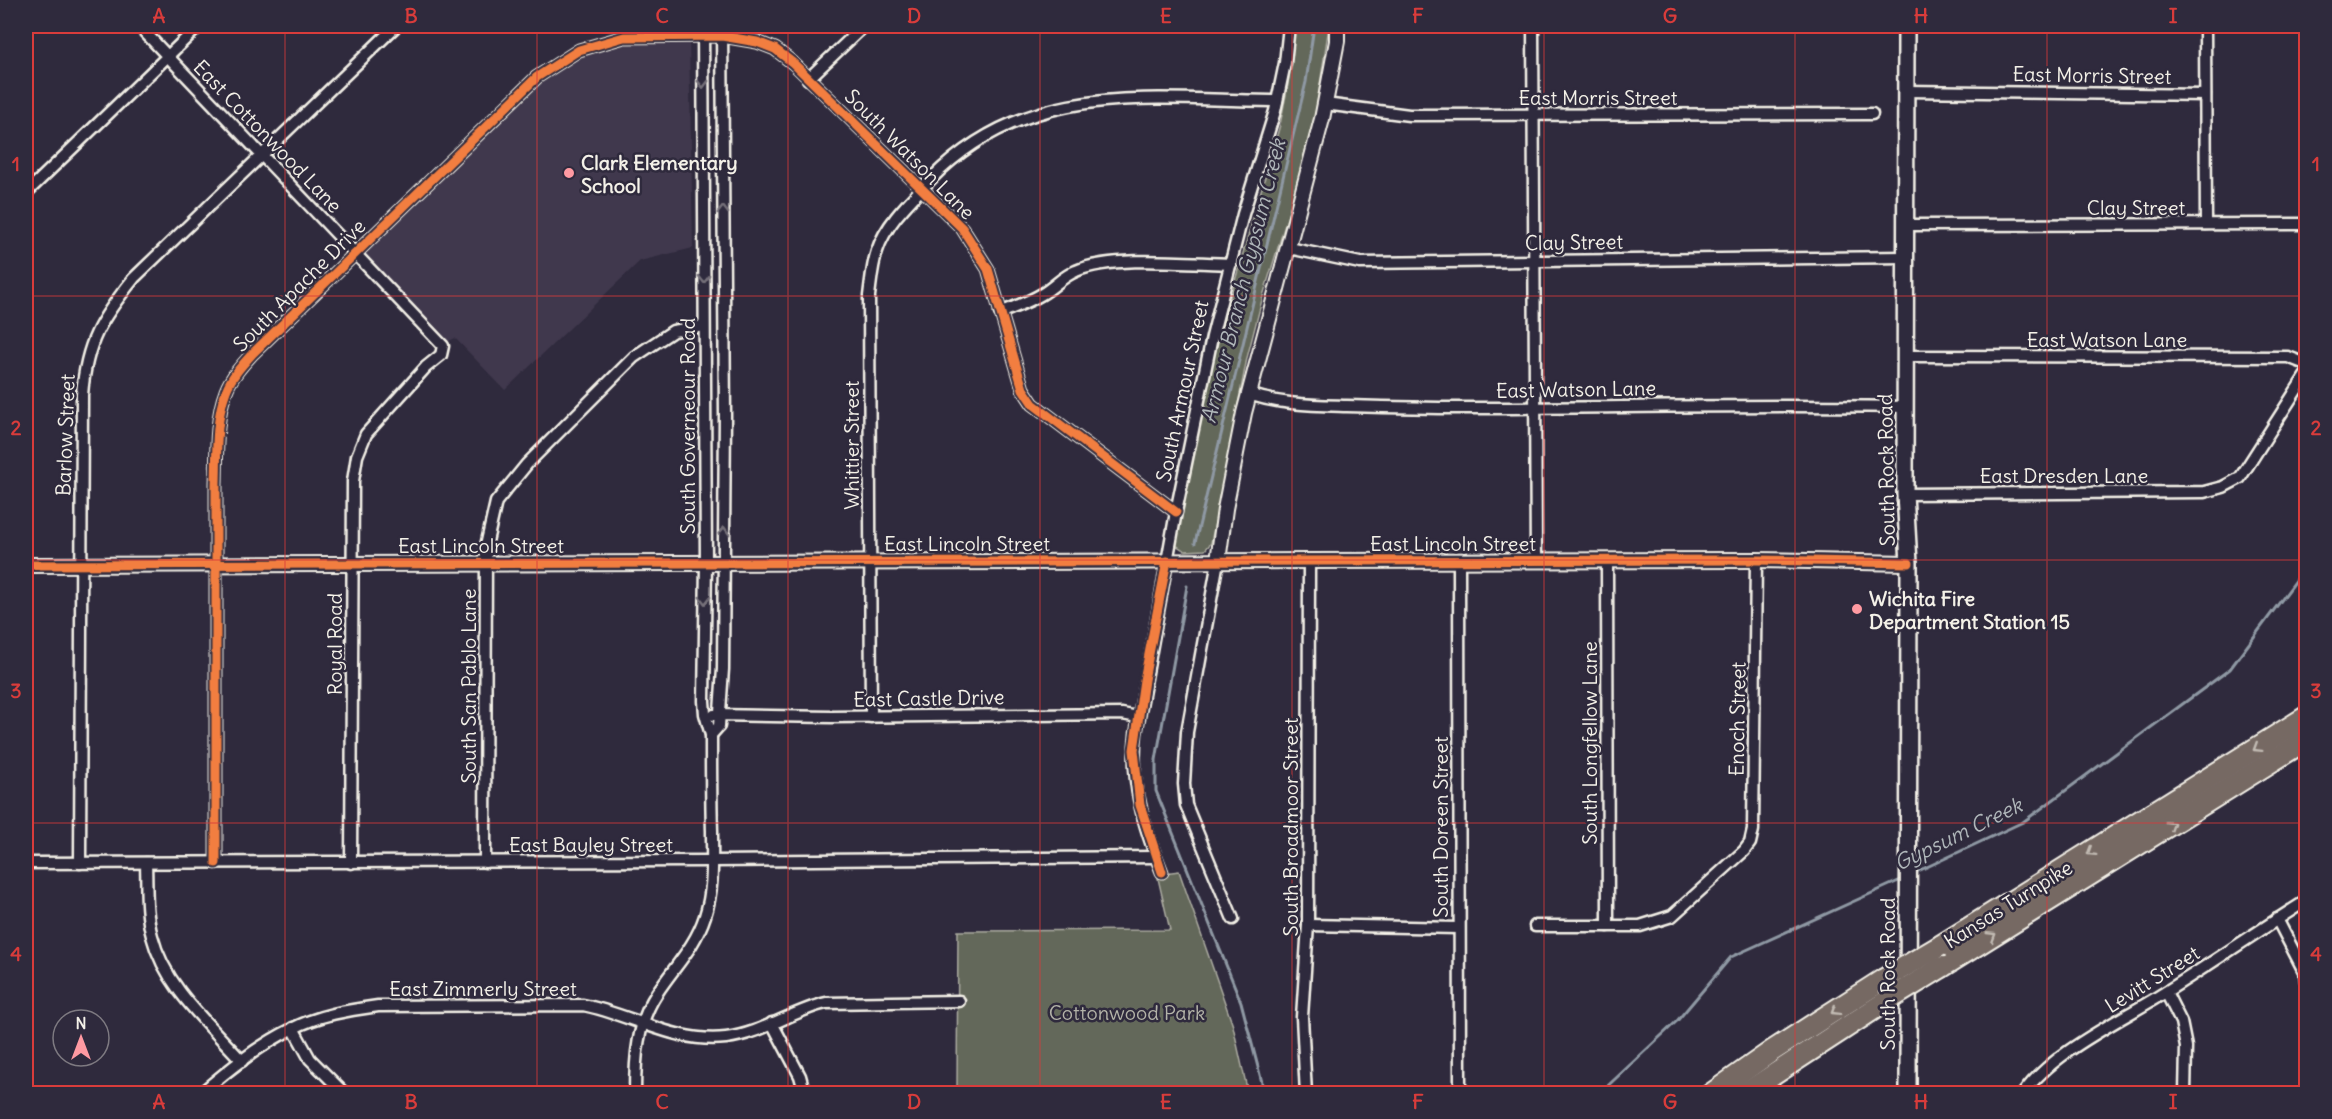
<svg xmlns="http://www.w3.org/2000/svg" width="2332" height="1119" font-family="Delius,sans-serif">
	<rect width="100%" height="100%" fill="#2f2a3d"/>
	<filter id="ink" filterUnits="userSpaceOnUse"><feTurbulence type="fractalNoise" baseFrequency=".0167" numOctaves="2"/><feDisplacementMap in="SourceGraphic" scale="12" xChannelSelector="R" yChannelSelector="G"/><feConvolveMatrix kernelMatrix="1 2 1 2 8 2 1 2 1" color-interpolation-filters="sRGB"/></filter>
	<g filter="url(#ink)">
		<polygon fill="#40384d" points="689,41 693,248 640,261 505,390 455,338 447,342 442,333 366,257 366,249 545,79 559,69 583,56 607,47 636,42"/>
		<g fill="#63675a" stroke="#acaca1" stroke-width="1.5">
			<polygon points="1295,26 1329,26 1316,110 1299,179 1263,296 1247,358 1211,543 1205,550 1185,551 1176,545 1176,538 1213,357 1280,125 1288,85"/>
			<polygon points="1179,871 1233,1026 1248,1093 957,1094 958,931 1170,930 1157,874"/>
		</g>
		<g fill="none" stroke-linecap="round" stroke-linejoin="round">
			<g stroke="#8f99a4" stroke-width="3">
				<polyline points="1195,543 1306,82 1314,26"/>
				<polyline points="1187,586 1156,760 1156,791 1241,1002 1265,1094"/>
				<polyline points="1914,873 2023,822 2230,669 2306,567"/>
				<polyline points="1599,1094 1677,1021 1731,957 1903,879"/>
			</g>
			<defs>
				<g id="minor">
					<polyline points="139,26 443,346 441,355 426,367 366,434 357,456 353,481 351,863"/>
					<polyline points="1533,26 1536,561"/>
					<polyline points="2205,26 2206,224"/>
					<polyline points="808,79 864,26"/>
					<polyline points="1906,91 2205,95"/>
					<polyline points="1325,104 1409,115 1872,114"/>
					<polyline points="26,193 199,26"/>
					<polyline points="1906,225 2306,224"/>
					<polyline points="1289,248 1360,263 1906,257"/>
					<path d="M 1000,313 C 1014,307 1029,302 1042,294 C 1054,287 1063,276 1076,271 C 1114,255 1188,263 1231,264"/>
					<polyline points="1906,356 2288,357 2306,364"/>
					<path d="M 1249,394 C 1281,405 1314,405 1347,406 C 1385,407 1423,408 1461,408 C 1609,408 1757,404 1905,407"/>
					<polyline points="1905,494 2204,492 2223,487 2240,478 2306,375"/>
					<polyline points="1218,561 1187,732 1184,784 1186,805 1233,919"/>
					<polyline points="1459,561 1460,1094"/>
					<polyline points="1607,561 1608,926"/>
					<polyline points="714,715 831,717 1122,714 1138,717"/>
					<path d="M 871,717 L 869,296 C 871,281 872,265 877,251 C 886,223 911,200 931,179 C 1029,79 1150,100 1277,101"/>
					<polyline points="711,735 719,726 723,669 725,415 722,26"/>
					<polyline points="485,862 486,546 496,502 527,464 634,357 673,331 704,326"/>
					<polyline points="26,863 713,861 1156,857"/>
					<path d="M 80,863 L 82,395 C 86,342 101,319 134,278 L 396,26"/>
					<path d="M 146,863 C 147,887 145,912 152,936 C 165,987 208,1023 242,1061"/>
					<path d="M 216,863 L 216,484 C 217,454 215,420 226,391 C 231,377 243,364 253,353 L 537,77 L 579,50 L 624,37 L 722,36 L 757,42 L 775,49 L 793,63 L 962,228 L 988,269 L 1023,389 L 1033,404 L 1176,512"/>
					<path d="M 1162,872 C 1144,827 1130,782 1136,734 L 1176,512 L 1212,337 L 1243,214 L 1275,111 L 1285,63 L 1289,26"/>
					<polyline points="2277,919 2305,973 2306,981"/>
					<polyline points="1308,925 1458,928"/>
					<polyline points="1535,926 1640,926 1672,916 1744,851 1750,843 1753,830 1756,560"/>
					<polyline points="2166,992 2181,1022 2186,1047 2185,1094"/>
					<polyline points="772,1023 800,1076 805,1094"/>
					<polyline points="293,1028 310,1059 345,1094"/>
					<path d="M 200,1094 C 228,1070 259,1045 292,1029 C 318,1015 349,1010 378,1006 L 583,1005 C 630,1014 676,1044 726,1038 C 761,1034 792,1011 826,1003 L 959,1001"/>
					<path d="M 635,1094 C 635,1058 637,1023 657,993 C 674,967 695,947 705,916 C 714,889 712,859 712,831 C 711,799 711,767 711,735 L 705,714 L 704,701 L 706,562 L 703,26"/>
					<polyline points="1306,1094 1302,1017 1308,925 1309,561"/>
					<path d="M 2023,1094 C 2052,1052 2120,1021 2164,993 C 2212,963 2258,931 2306,901"/>
				</g>
				<g id="tertiary">
					<polyline points="1218,561 1225,509 1244,413 1322,119 1337,41 1337,26"/>
					<polyline points="26,565 1309,561 1756,560 1909,563"/>
				</g>
				<polyline id="secondary" points="1906,26 1905,494 1909,563 1908,1094"/>
				<g id="motorway">
					<polyline points="1940,946 2306,717"/>
					<polyline points="1942,967 2306,740"/>
					<polyline points="1711,1094 1772,1051 1884,979"/>
					<polyline points="1744,1094 1885,1002"/>
				</g>
			</defs>
			<use href="#minor" stroke="#f4f1e8" stroke-width="15"/>
			<use href="#tertiary" stroke="#f4f1e8" stroke-width="18"/>
			<use href="#secondary" stroke="#f4f1e8" stroke-width="20"/>
			<use href="#motorway" stroke="#f4f1e8" stroke-width="24"/>
			<use href="#minor" stroke="#2f2a3d" stroke-width="10"/>
			<use href="#tertiary" stroke="#2f2a3d" stroke-width="14"/>
			<use href="#secondary" stroke="#2f2a3d" stroke-width="15"/>
			<use href="#motorway" stroke="#766964" stroke-width="20"/>
			<defs>
				<g id="motorway-bridge">
					<polyline points="1884,979 1940,946"/>
					<polyline points="1885,1002 1942,967"/>
				</g>
			</defs>
			<use href="#motorway-bridge" stroke="#f4f1e8" stroke-width="24" stroke-linecap="butt"/>
			<use href="#motorway-bridge" stroke="#766964" stroke-width="20"/>
			<defs>
				<g id="cycleway">
					<polyline points="26,565 1309,561 1756,560 1909,563"/>
					<path d="M 216,863 L 216,484 C 217,454 215,420 226,391 C 231,377 243,364 253,353 L 537,77 L 579,50 L 624,37 L 722,36 L 757,42 L 775,49 L 793,63 L 962,228 L 988,269 L 1023,389 L 1033,404 L 1176,512"/>
					<polyline points="1162,872 1140,805 1134,750 1144,680 1167,561"/>
				</g>
			</defs>
			<use href="#cycleway" stroke="#2f2a3d" stroke-width="13"/>
			<use href="#cycleway" stroke="#f27e40" stroke-width="9"/>
		</g>
		<defs><path id="oneway-chevron" d="M-2-3.5L2.5 0L-2 3.5" fill="none" stroke-width="1.6" stroke-linecap="round" stroke-linejoin="round" transform="scale(1.5)"/></defs>
		<g stroke="#747079">
			<use href="#oneway-chevron" transform="translate(703 84) rotate(90)"/>
			<use href="#oneway-chevron" transform="translate(723 210) rotate(-90)"/>
			<use href="#oneway-chevron" transform="translate(704 279) rotate(90)"/>
			<use href="#oneway-chevron" transform="translate(724 531) rotate(-88)"/>
			<use href="#oneway-chevron" transform="translate(705 600) rotate(91)"/>
		</g>
		<g stroke="#c2bbb3">
			<use href="#oneway-chevron" transform="translate(2257 748) rotate(148)"/>
			<use href="#oneway-chevron" transform="translate(2171 825) rotate(-32)"/>
			<use href="#oneway-chevron" transform="translate(2091 852) rotate(148)"/>
			<use href="#oneway-chevron" transform="translate(1992 936) rotate(-32)"/>
			<use href="#oneway-chevron" transform="translate(1835 1011) rotate(148)"/>
		</g>
	</g>
	<path fill="none" stroke="#d93c3b" stroke-width="1.5" stroke-opacity="0.55" d="M 285,26 L 285,1094M 537,26 L 537,1094M 788,26 L 788,1094M 1040,26 L 1040,1094M 1292,26 L 1292,1094M 1544,26 L 1544,1094M 1795,26 L 1795,1094M 2047,26 L 2047,1094M 26,296 L 2306,296M 26,560 L 2306,560M 26,823 L 2306,823"/>
	<g fill="#ff9aa2" stroke="#2f2a3d" stroke-width="2">
		<circle cx="569" cy="173" r="6"/>
		<circle cx="1857" cy="609" r="6"/>
	</g>
	<g text-anchor="middle" dominant-baseline="central" stroke-width="5" stroke-linejoin="round" paint-order="stroke">
		<g font-size="20" fill="#f4f1e8" stroke="#2f2a3d">
			<text transform="translate(2092 75) rotate(1)">East Morris Street</text>
			<text x="1598" y="97">East Morris Street</text>
			<text transform="translate(268 136) rotate(46)">East Cottonwood Lane</text>
			<text transform="translate(910 154) rotate(45)">South Watson Lane</text>
			<text x="2136" y="207">Clay Street</text>
			<text transform="translate(1574 242) rotate(-1)">Clay Street</text>
			<text transform="translate(299 285) rotate(-45)">South Apache Drive</text>
			<text x="2107" y="339">East Watson Lane</text>
			<text transform="translate(1576 389) rotate(-1)">East Watson Lane</text>
			<text transform="translate(1182 391) rotate(-78)">South Armour Street</text>
			<text transform="translate(687 426) rotate(-90)">South Governeour Road</text>
			<text transform="translate(65 435) rotate(-88)">Barlow Street</text>
			<text transform="translate(851 445) rotate(-90)">Whittier Street</text>
			<text transform="translate(1886 470) rotate(-91)">South Rock Road</text>
			<text x="2064" y="475">East Dresden Lane</text>
			<text x="967" y="543">East Lincoln Street</text>
			<text x="1453" y="543">East Lincoln Street</text>
			<text x="481" y="545">East Lincoln Street</text>
			<text transform="translate(334 644) rotate(-90)">Royal Road</text>
			<text transform="translate(468 686) rotate(-90)">South San Pablo Lane</text>
			<text transform="translate(929 698) rotate(-1)">East Castle Drive</text>
			<text transform="translate(1737 719) rotate(-89)">Enoch Street</text>
			<text transform="translate(1589 743) rotate(-90)">South Longfellow Lane</text>
			<text transform="translate(1290 827) rotate(-90)">South Broadmoor Street</text>
			<text transform="translate(1440 827) rotate(-90)">South Doreen Street</text>
			<text x="591" y="844">East Bayley Street</text>
			<text transform="translate(2008 904) rotate(-32)">Kansas Turnpike</text>
			<text transform="translate(1887 974) rotate(-90)">South Rock Road</text>
			<text transform="translate(2152 979) rotate(-32)">Levitt Street</text>
			<text x="483" y="988">East Zimmerly Street</text>
		</g>
		<g font-size="20" font-weight="bold" fill="#f4f1e8" stroke="#2f2a3d" text-anchor="start">
			<text x="581" y="162">Clark Elementary<tspan x="581" dy="23">School</tspan></text>
			<text x="1869" y="598">Wichita Fire<tspan x="1869" dy="23">Department Station 15</tspan></text>
		</g>
		<g font-size="20" fill="#b3b3a8" stroke="#2f2a3d">
			<text x="1127" y="1012">Cottonwood Park</text>
		</g>
		<g font-size="21" font-style="italic" fill="#b0b7ba" stroke="#2f2a3d">
			<text transform="translate(1243 281) rotate(-76)">Armour Branch Gypsum Creek</text>
			<text transform="translate(1958 834) rotate(-26)">Gypsum Creek</text>
		</g>
	</g>
	<rect width="2332" height="1119" fill="none" stroke="#2f2a3d" stroke-width="66"/>
	<g transform="translate(81 1038)"><circle r="28" fill="#2f2a3d" stroke="#7e7a81" stroke-width="1.5"/>
	<path d="M0-4.5L10 22L0 15L-10 22Z" fill="#ff9aa2"/>
	<text y="-9" font-size="16" font-weight="bold" text-anchor="middle" fill="#f4f1e8">N</text>
	</g>
	<rect x="33" y="33" width="2266" height="1053" fill="none" stroke="#d93c3b" stroke-width="2"/>
	<g font-size="20" text-anchor="middle" font-weight="bold" fill="#d93c3b">
		<text x="159" y="23">A</text>
		<text x="411" y="23">B</text>
		<text x="662" y="23">C</text>
		<text x="914" y="23">D</text>
		<text x="1166" y="23">E</text>
		<text x="1418" y="23">F</text>
		<text x="1670" y="23">G</text>
		<text x="1921" y="23">H</text>
		<text x="2173" y="23">I</text>
		<text x="16" y="171">1</text>
		<text x="2316" y="171">1</text>
		<text x="16" y="435">2</text>
		<text x="2316" y="435">2</text>
		<text x="16" y="698">3</text>
		<text x="2316" y="698">3</text>
		<text x="16" y="961">4</text>
		<text x="2316" y="961">4</text>
		<text x="159" y="1109">A</text>
		<text x="411" y="1109">B</text>
		<text x="662" y="1109">C</text>
		<text x="914" y="1109">D</text>
		<text x="1166" y="1109">E</text>
		<text x="1418" y="1109">F</text>
		<text x="1670" y="1109">G</text>
		<text x="1921" y="1109">H</text>
		<text x="2173" y="1109">I</text>
	</g>
</svg>
